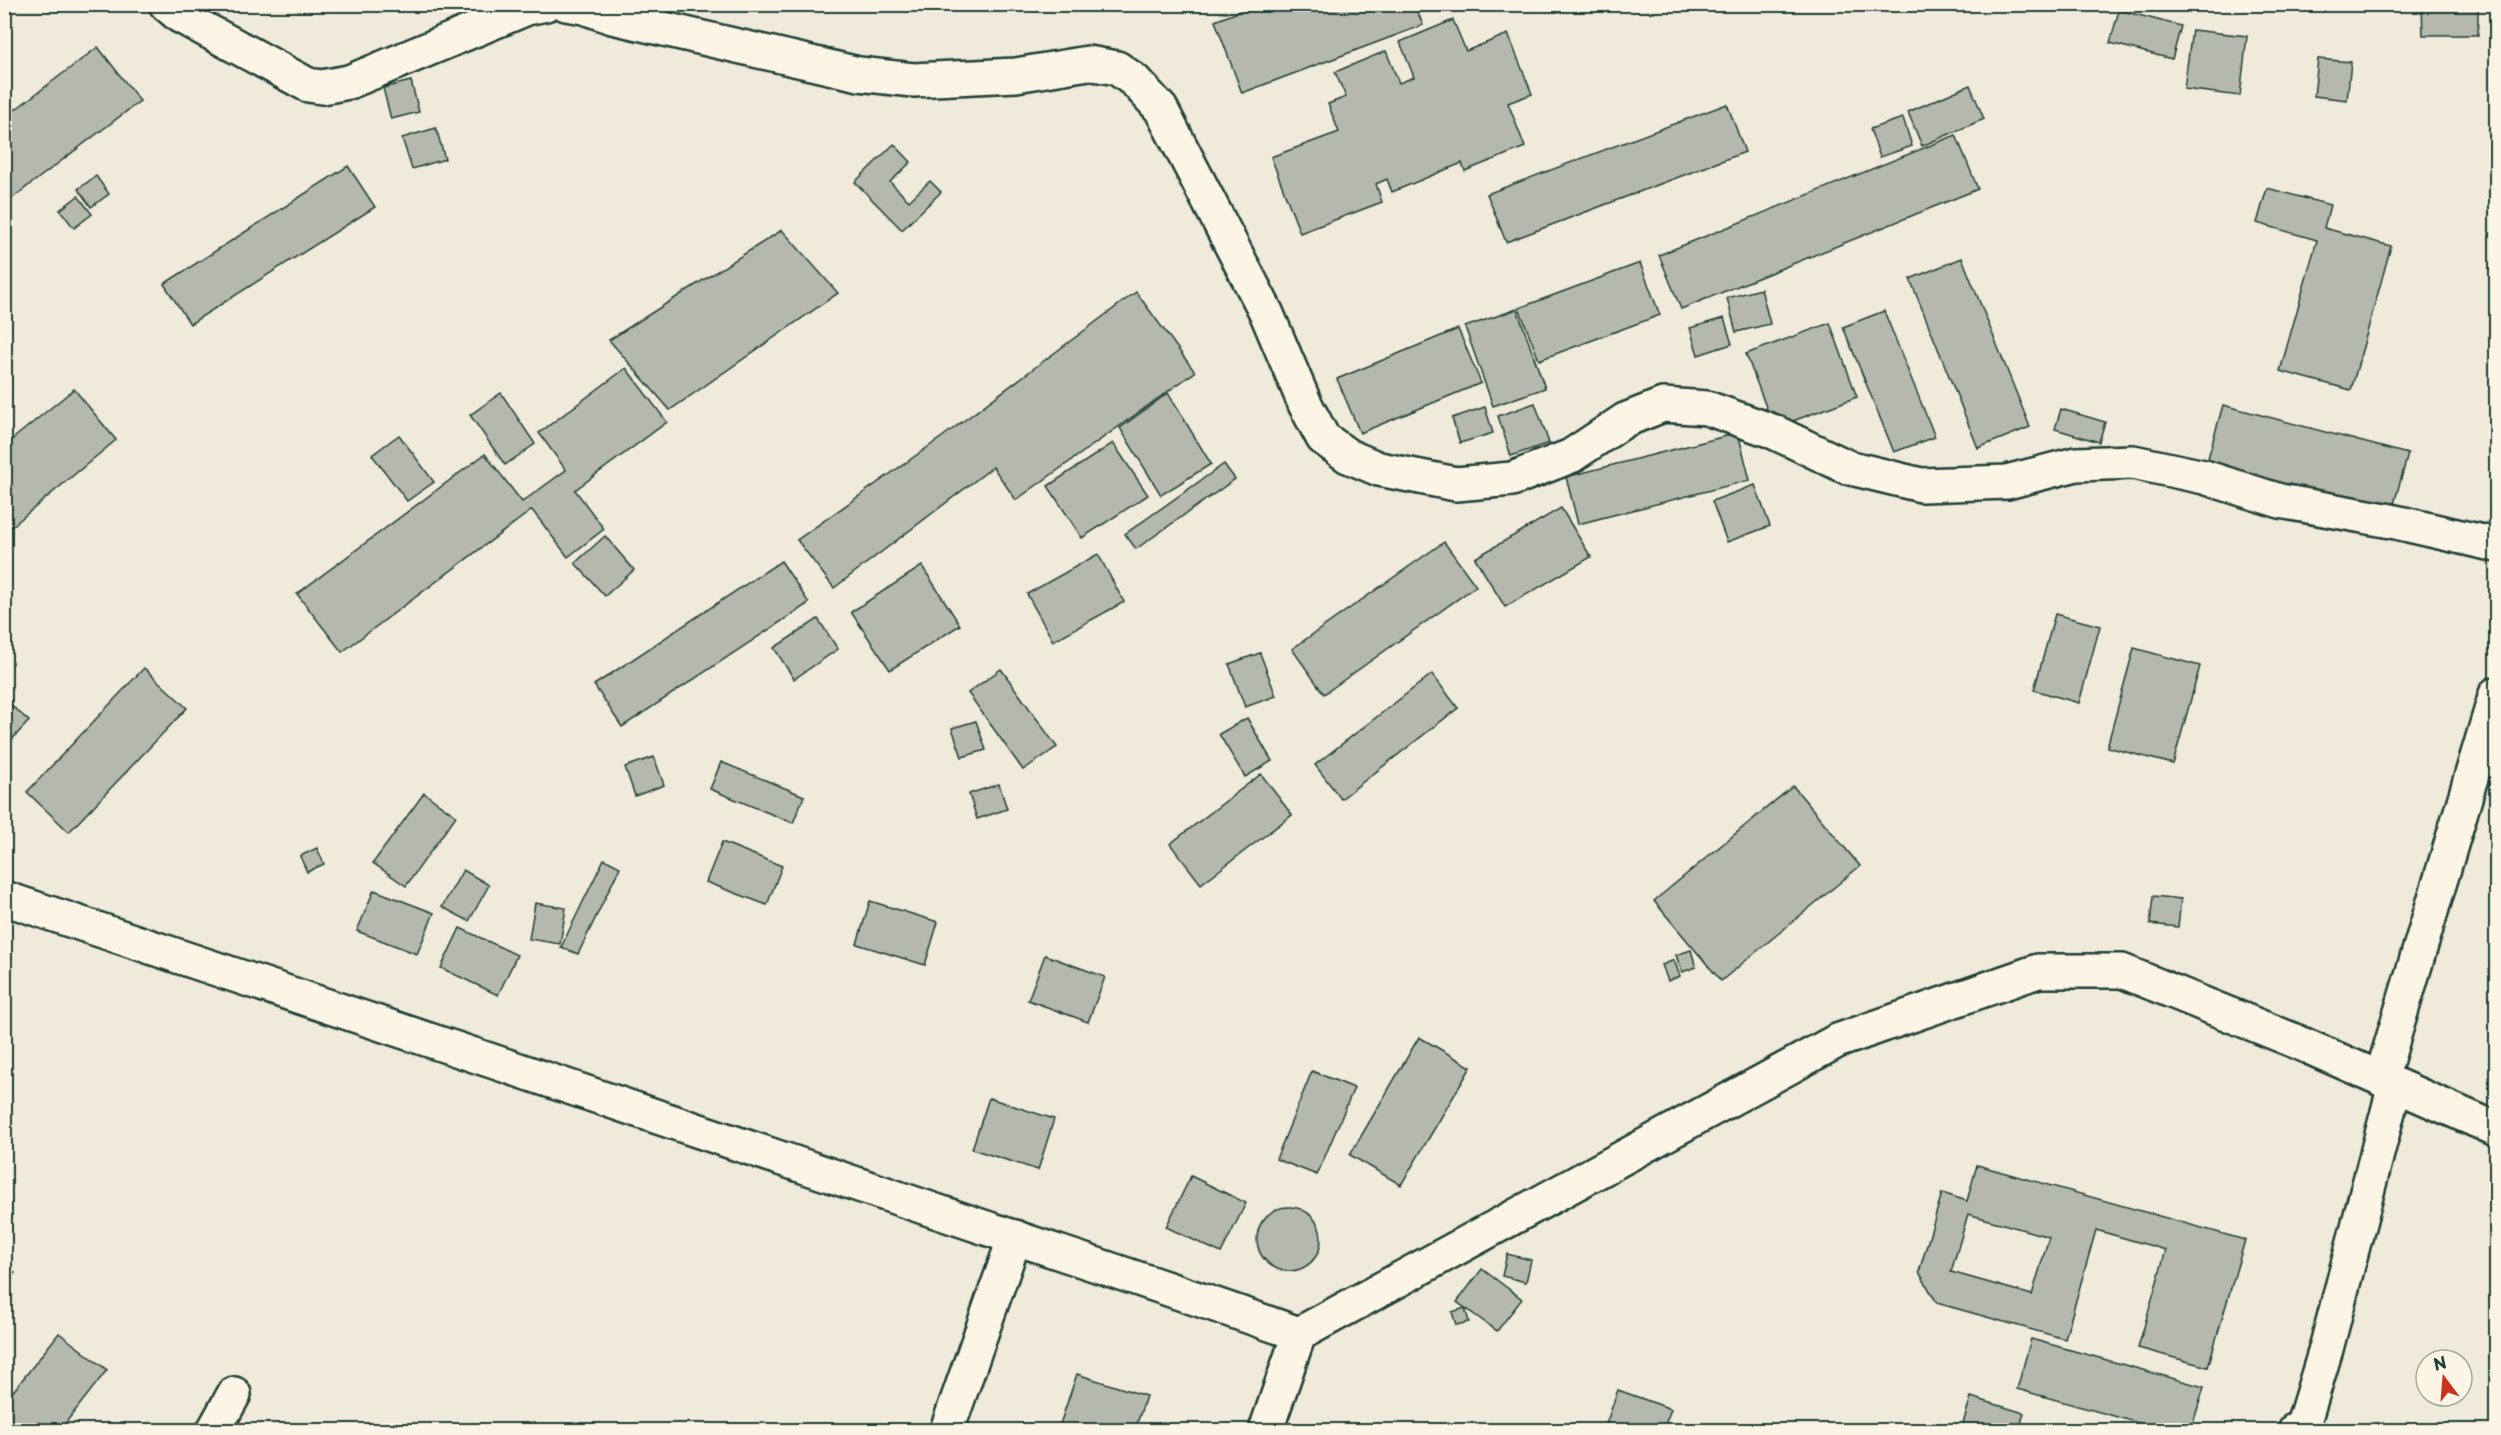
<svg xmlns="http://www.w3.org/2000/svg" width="2501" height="1435" font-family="'Playpen Sans',sans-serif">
	<rect width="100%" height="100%" fill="#efeada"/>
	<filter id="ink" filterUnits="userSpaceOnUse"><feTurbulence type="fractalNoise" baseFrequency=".0167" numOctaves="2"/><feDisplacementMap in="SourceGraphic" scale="12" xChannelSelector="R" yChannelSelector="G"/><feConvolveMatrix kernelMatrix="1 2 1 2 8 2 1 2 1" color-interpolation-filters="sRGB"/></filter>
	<g filter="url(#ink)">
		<g fill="#b5b9ad" stroke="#1f3d34" stroke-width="1.5" fill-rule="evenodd">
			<polygon points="1258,4 1425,4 1416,8 1423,25 1242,93 1215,21"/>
			<polygon points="2422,4 2478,4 2478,35 2423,35"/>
			<polygon points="2119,10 2181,26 2172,59 2110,43"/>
			<polygon points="1453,20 1466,51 1508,34 1532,94 1508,103 1525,147 1465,171 1462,163 1392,192 1387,179 1376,184 1382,202 1300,233 1271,157 1339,132 1328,104 1346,97 1335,72 1386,51 1399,83 1414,77 1400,42"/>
			<polygon points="2192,30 2247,36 2240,96 2184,89"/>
			<polygon points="98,47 140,101 11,199 4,190 4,118"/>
			<polygon points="2318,59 2351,62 2347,100 2314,96"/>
			<polygon points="411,81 419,112 391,119 383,88"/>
			<polygon points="1970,85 1984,119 1922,146 1908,112"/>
			<polygon points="1727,104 1745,152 1506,242 1487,194"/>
			<polygon points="1903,118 1912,146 1880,157 1870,129"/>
			<polygon points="436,128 445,159 412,169 402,138"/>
			<polygon points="1956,135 1978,189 1681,309 1659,255"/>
			<polygon points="894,144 911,162 890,182 909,201 930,181 941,192 902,230 855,182"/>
			<polygon points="348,166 375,207 190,324 164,284"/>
			<polygon points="96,176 109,194 91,207 78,189"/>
			<polygon points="2267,188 2330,205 2324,228 2391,246 2351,390 2280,371 2317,240 2257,223"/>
			<polygon points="78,196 92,214 74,228 60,210"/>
			<polygon points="782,230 838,293 670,410 609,340"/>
			<polygon points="1962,258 2030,427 1978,448 1910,279"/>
			<polygon points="1640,263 1660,315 1539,360 1519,308"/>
			<polygon points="1761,289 1770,324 1736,332 1727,298"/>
			<polygon points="1136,292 1195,372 1016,500 993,467 834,588 797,540 942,437"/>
			<polygon points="1517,309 1545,388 1493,406 1465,327"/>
			<polygon points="1884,311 1935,437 1894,452 1843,327"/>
			<polygon points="1724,318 1732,344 1698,355 1690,328"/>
			<polygon points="1830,323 1857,397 1774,428 1746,354"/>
			<polygon points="1458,329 1481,383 1360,433 1337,379"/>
			<polygon points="626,368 667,422 575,490 604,529 568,557 532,510 342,652 297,594 485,454 522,502 566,470 539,433"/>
			<polygon points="74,389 116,440 4,533 4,446"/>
			<polygon points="501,393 535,444 505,465 470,415"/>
			<polygon points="1168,393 1211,464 1161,495 1120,428"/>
			<polygon points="1535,403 1549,443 1511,456 1498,416"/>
			<polygon points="2223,405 2408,454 2390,518 2205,469"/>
			<polygon points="1485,407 1493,433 1460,443 1452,418"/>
			<polygon points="2061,409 2105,422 2099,442 2055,429"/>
			<polygon points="1738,433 1750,480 1578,524 1566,477"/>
			<polygon points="399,435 434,482 407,501 372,455"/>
			<polygon points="1113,443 1148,495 1082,538 1048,486"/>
			<polygon points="1224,464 1235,479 1136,549 1125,534"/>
			<polygon points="1755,485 1770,526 1727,542 1712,501"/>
			<polygon points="1561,508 1591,557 1505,607 1475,558"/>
			<polygon points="605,536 634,570 605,596 575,563"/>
			<polygon points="1444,542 1476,586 1324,694 1292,649"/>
			<polygon points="1098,554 1124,602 1053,641 1027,594"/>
			<polygon points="781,561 809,603 622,727 594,685"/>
			<polygon points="922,566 960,625 890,670 851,612"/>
			<polygon points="2055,614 2100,626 2079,703 2034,690"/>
			<polygon points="818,619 838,649 794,679 774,648"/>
			<polygon points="2134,648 2200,666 2173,764 2107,747"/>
			<polygon points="1260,653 1276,696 1245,707 1229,664"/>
			<polygon points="144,668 187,708 69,832 27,792"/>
			<polygon points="1001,669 1057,747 1023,770 968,693"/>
			<polygon points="1432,674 1458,708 1341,799 1315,765"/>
			<polygon points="4,699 29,721 4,748"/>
			<polygon points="1247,718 1272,761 1245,777 1219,734"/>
			<polygon points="976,721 986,750 962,757 952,728"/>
			<polygon points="654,757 664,785 635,796 625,767"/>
			<polygon points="721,762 804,796 793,823 710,789"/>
			<polygon points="1261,774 1292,815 1201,884 1170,844"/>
			<polygon points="999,784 1007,809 977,819 969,794"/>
			<polygon points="1793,786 1860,866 1721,981 1654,901"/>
			<polygon points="424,793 456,816 406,886 373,863"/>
			<polygon points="722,842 782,866 767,905 706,882"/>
			<polygon points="317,848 324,864 307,872 300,856"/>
			<polygon points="604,859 620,867 578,954 561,947"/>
			<polygon points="463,870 489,885 469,921 442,907"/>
			<polygon points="374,890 434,913 417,954 357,931"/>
			<polygon points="2153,896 2181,899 2178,927 2150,924"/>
			<polygon points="870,901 938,922 925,965 857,944"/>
			<polygon points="535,903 566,908 560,944 529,939"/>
			<polygon points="460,928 517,955 498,995 441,968"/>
			<polygon points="1691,950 1696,967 1682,972 1676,955"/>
			<polygon points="1045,955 1105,977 1088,1022 1028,1000"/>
			<polygon points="1674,960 1680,976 1668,981 1662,965"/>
			<polygon points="1419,1037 1471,1067 1401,1185 1350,1155"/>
			<polygon points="1312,1071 1354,1088 1317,1175 1276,1159"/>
			<polygon points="989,1098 1054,1119 1038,1170 972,1149"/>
			<path d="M 1977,1165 L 2245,1240 L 2208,1367 L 2138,1348 L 2166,1250 L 2096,1230 L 2065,1339 L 1937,1303 L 1919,1272 L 1942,1193 L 1967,1201 ZM 1968,1214 L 2049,1237 L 2032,1295 L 1951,1272 Z"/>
			<polygon points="1191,1176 1246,1203 1221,1253 1166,1227"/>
			<circle cx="1289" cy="1239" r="32"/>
			<polygon points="1507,1254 1531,1260 1526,1282 1502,1276"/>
			<polygon points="4,1261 15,1273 4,1281"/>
			<polygon points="1482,1269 1522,1299 1497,1331 1457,1302"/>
			<polygon points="1465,1308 1469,1322 1456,1325 1452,1312"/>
			<polygon points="59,1333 107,1370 60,1430 4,1430 4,1403"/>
			<polygon points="2031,1339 2204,1387 2191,1430 2164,1430 2017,1389"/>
			<polygon points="1077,1374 1146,1396 1135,1430 1058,1430"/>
			<polygon points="1618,1390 1671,1409 1663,1430 1604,1430"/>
			<polygon points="1971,1397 2024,1413 2019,1430 1961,1430"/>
		</g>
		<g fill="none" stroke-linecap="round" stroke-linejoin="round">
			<defs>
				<g id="minor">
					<polyline points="166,4 180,16 308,85 322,87 349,82 527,8 546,4"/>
					<polyline points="566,4 584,7 612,17 859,74 913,80 1016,75 1088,63 1117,68 1135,81 1161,109 1266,312 1305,404 1323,438 1348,456 1379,469 1456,484 1512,479 1571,456 1625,420 1663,405 1707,408 1772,431 1847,467 1921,485 2007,482 2076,464 2133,462 2204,477 2280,501 2391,521 2496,545"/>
					<path d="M 4,898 C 298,995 590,1094 883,1193 C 1022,1241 1161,1285 1299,1334 L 1837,1041 L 2038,971 L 2122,971 L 2295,1041 L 2496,1129"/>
					<polyline points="2381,1079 2496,694"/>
					<polyline points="214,1430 234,1394"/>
					<polyline points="947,1430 1015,1237"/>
					<polyline points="1266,1430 1299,1334"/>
					<polyline points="2295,1430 2303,1425 2326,1349 2395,1085"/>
				</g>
			</defs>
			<use href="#minor" stroke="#1f3d34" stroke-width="38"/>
			<use href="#minor" stroke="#fcf5e5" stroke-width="33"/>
		</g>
	</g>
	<rect width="2501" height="1435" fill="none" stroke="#fcf5e5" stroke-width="24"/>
	<rect x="12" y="12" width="2477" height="1411" fill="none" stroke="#1f3d34" stroke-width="2" filter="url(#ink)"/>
	<g transform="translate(2444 1378) rotate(344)"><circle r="28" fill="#fcf5e5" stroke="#a4ab9e" stroke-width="1.5"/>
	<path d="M0-4.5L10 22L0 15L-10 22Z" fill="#c8321e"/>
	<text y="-9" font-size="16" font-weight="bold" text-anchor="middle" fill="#1f3d34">N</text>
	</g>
</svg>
